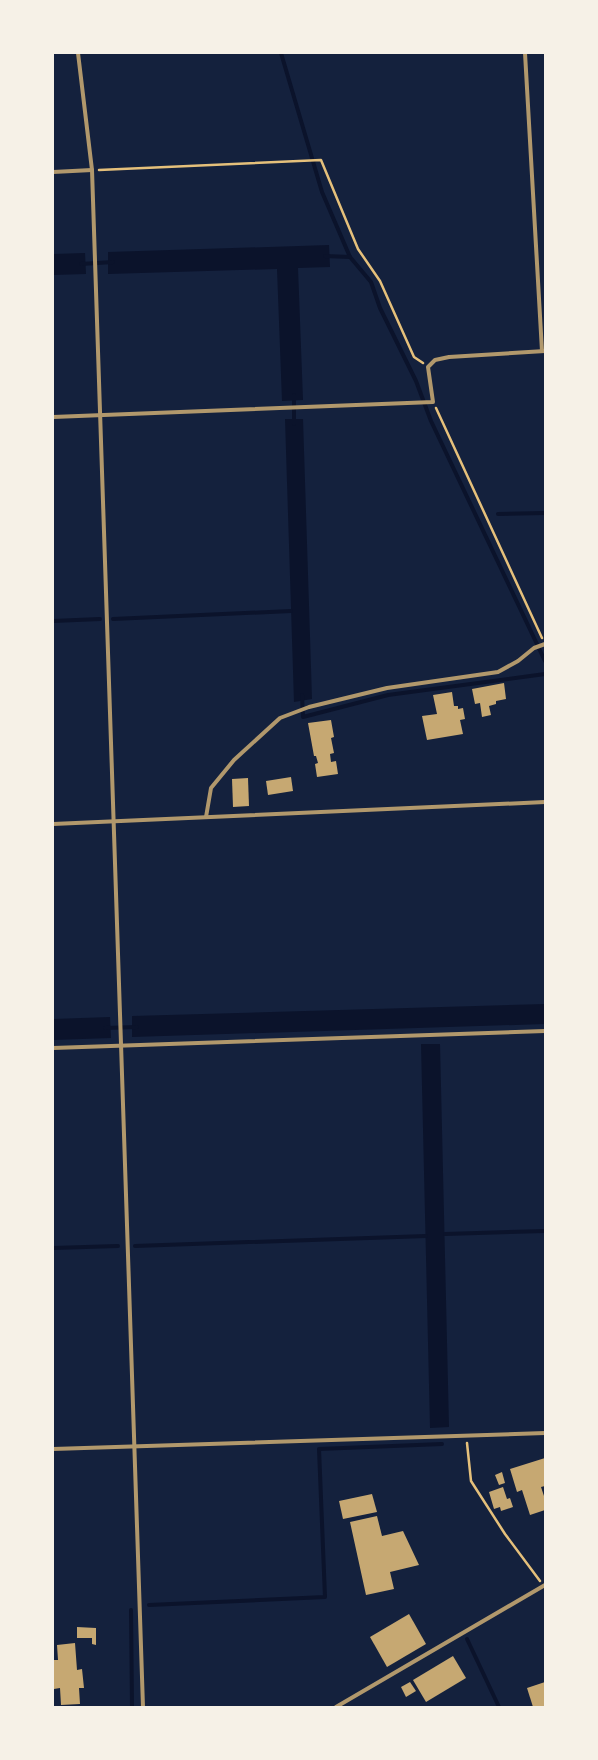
<svg xmlns="http://www.w3.org/2000/svg" width="598" height="1760" font-family="Jost,sans-serif">
	<rect width="100%" height="100%" fill="#14213d"/>
	<g fill="#0b132b">
		<polygon points="329,245 330,267 298,268 303,400 282,401 277,269 108,274 108,252"/>
		<polygon points="85,253 86,274 53,275 53,254"/>
		<polygon points="285,419 303,419 312,699 294,702"/>
		<polygon points="545,1004 545,1024 132,1037 132,1016"/>
		<polygon points="110,1017 111,1038 53,1040 53,1019"/>
		<polygon points="421,1044 440,1044 449,1427 430,1428"/>
	</g>
	<g fill="none" stroke-linecap="round" stroke-linejoin="round">
		<g stroke="#0b132b" stroke-width="4">
			<polyline points="281,53 322,192 350,257 371,282 380,308 416,381 431,421 545,661"/>
			<polyline points="325,256 350,257"/>
			<polyline points="81,264 113,262"/>
			<polyline points="294,395 294,424"/>
			<polyline points="498,514 545,513"/>
			<polyline points="113,619 291,611"/>
			<polyline points="53,621 100,619"/>
			<polyline points="302,695 303,717 388,695 545,674"/>
			<polyline points="105,1028 137,1027"/>
			<polyline points="445,1234 545,1231"/>
			<polyline points="135,1246 426,1236"/>
			<polyline points="53,1248 118,1246"/>
			<polyline points="149,1605 325,1597 319,1449 442,1444"/>
			<polyline points="131,1610 132,1707"/>
			<polyline points="467,1639 499,1707"/>
		</g>
	</g>
	<g fill="#c6a872">
		<polygon points="504,683 506,699 496,701 496,704 489,706 491,715 482,717 480,703 475,704 472,689"/>
		<polygon points="452,692 454,706 458,706 458,709 463,708 465,719 460,720 463,734 427,740 422,716 437,714 433,695"/>
		<polygon points="331,720 334,737 331,738 334,753 330,754 331,762 336,761 338,774 317,777 315,764 318,763 316,756 314,756 308,723"/>
		<polygon points="291,777 293,791 268,795 266,781"/>
		<polygon points="248,778 249,806 233,807 232,779"/>
		<polygon points="545,1458 545,1486 541,1487 545,1499 545,1510 530,1515 522,1490 517,1492 510,1469"/>
		<polygon points="502,1472 505,1483 499,1485 495,1475"/>
		<polygon points="503,1487 507,1499 510,1498 513,1507 501,1511 500,1507 494,1509 489,1492"/>
		<polygon points="372,1494 377,1512 343,1519 339,1501"/>
		<polygon points="377,1516 382,1536 403,1531 419,1565 390,1572 394,1589 366,1595 350,1522"/>
		<polygon points="409,1614 426,1644 387,1667 370,1637"/>
		<polygon points="77,1627 96,1628 96,1645 92,1644 92,1638 77,1638"/>
		<polygon points="75,1643 77,1670 82,1669 84,1688 79,1688 80,1704 61,1705 60,1688 54,1689 53,1660 58,1660 57,1645"/>
		<polygon points="453,1656 466,1678 426,1702 413,1680"/>
		<polygon points="410,1682 416,1691 406,1697 401,1687"/>
		<polygon points="545,1682 545,1707 533,1707 527,1688"/>
	</g>
	<g fill="none" stroke-linecap="round" stroke-linejoin="round">
		<g stroke="#e5c07b" stroke-width="2.5">
			<polyline points="99,170 321,160 358,249 380,281 414,357 423,363"/>
			<polyline points="436,408 542,638"/>
			<polyline points="467,1443 471,1481 505,1534 540,1581"/>
		</g>
		<g stroke="#b1986c" stroke-width="4">
			<polyline points="78,53 92,170 143,1707"/>
			<polyline points="525,53 542,351"/>
			<polyline points="53,172 92,170"/>
			<polyline points="53,417 433,402 428,367 435,360 449,357 545,351"/>
			<polyline points="206,817 211,788 234,760 280,718 309,707 387,688 498,672 518,661 534,648 545,644"/>
			<polyline points="53,824 545,802"/>
			<polyline points="53,1048 545,1031"/>
			<polyline points="53,1449 545,1433"/>
			<polyline points="336,1707 545,1585"/>
		</g>
	</g>
	<rect width="598" height="1760" fill="none" stroke="#f6f1e7" stroke-width="108"/>
</svg>
